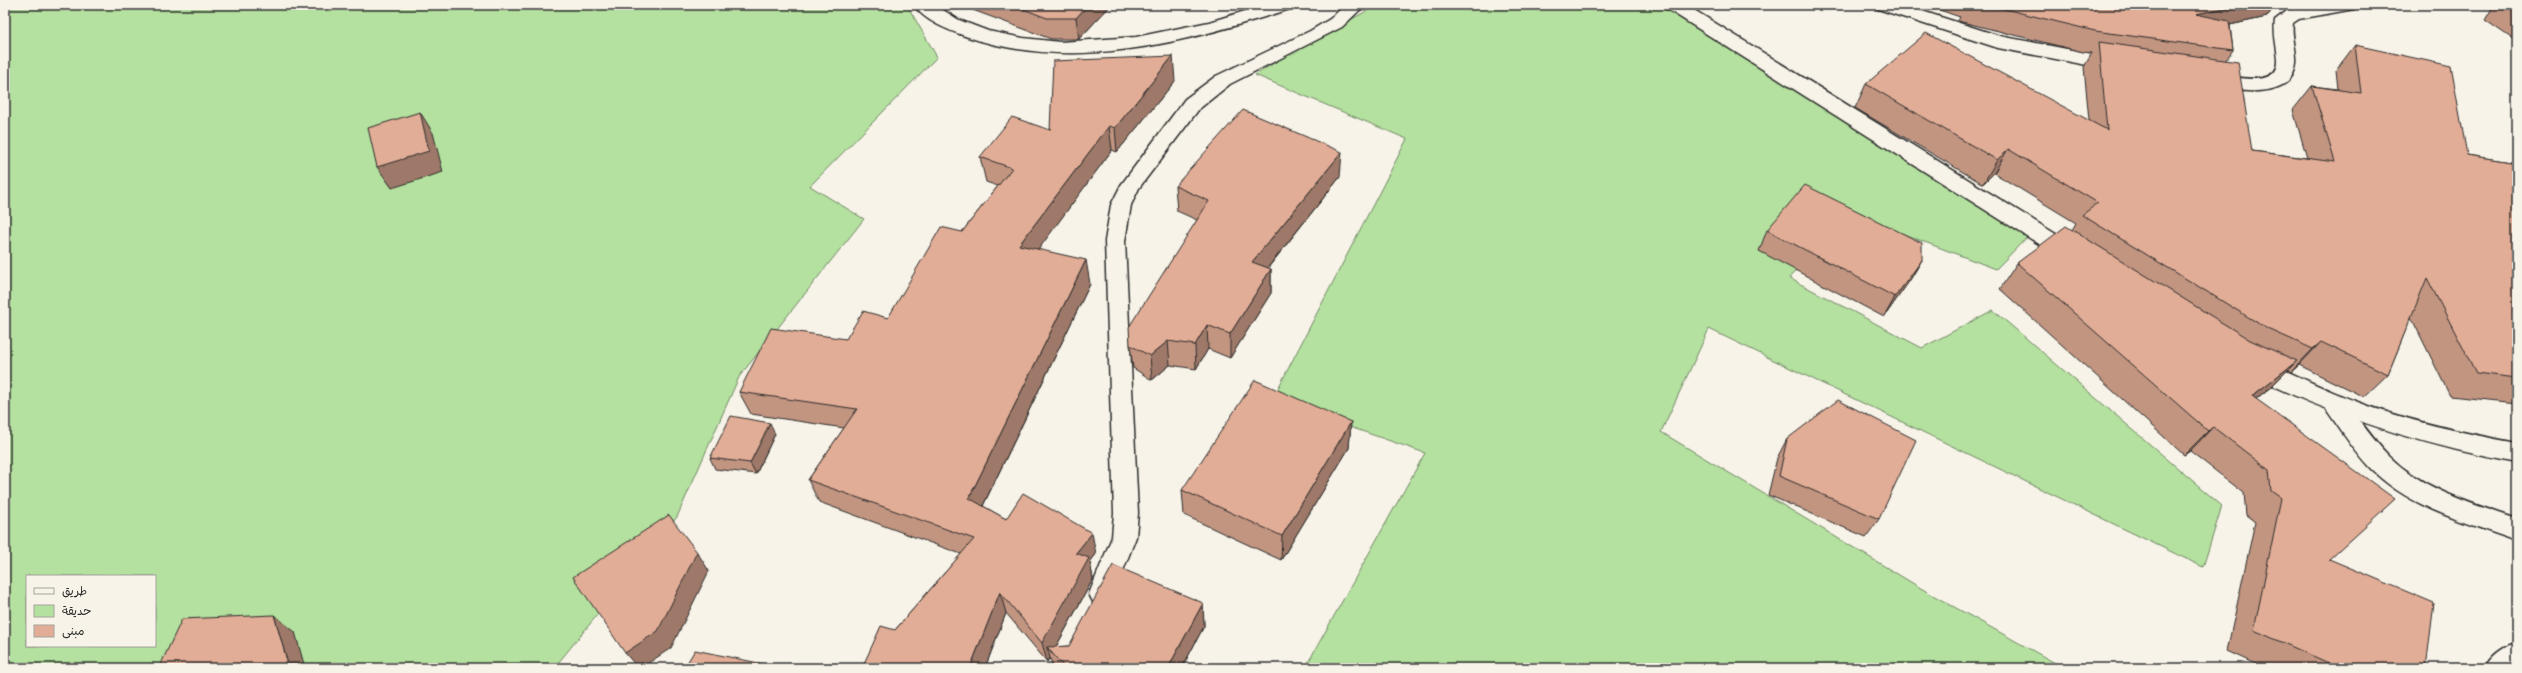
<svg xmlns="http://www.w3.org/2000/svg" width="2522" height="673" font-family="Sriracha,'Playpen Sans Arabic',sans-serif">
	<rect width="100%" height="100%" fill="#f7f3e8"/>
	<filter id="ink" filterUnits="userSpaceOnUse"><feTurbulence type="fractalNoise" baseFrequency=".025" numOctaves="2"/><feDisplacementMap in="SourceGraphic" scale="8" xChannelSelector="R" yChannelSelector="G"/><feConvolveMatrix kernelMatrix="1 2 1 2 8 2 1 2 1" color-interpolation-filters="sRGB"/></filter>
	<g filter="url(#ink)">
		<g fill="#b4e19f" stroke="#708665" fill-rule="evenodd">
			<path d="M 5,5 L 907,5 L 937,57 L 810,186 L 864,219 L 739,377 L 677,517 L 554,668 L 5,668 ZM 27,576 L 155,576 L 155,646 L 27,646 Z"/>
			<polygon points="1378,5 1671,5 2035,229 1996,269 1848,213 1789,278 1922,348 1993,310 2222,506 2203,567 1709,329 1661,432 1929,593 2064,668 1305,668 1425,453 1272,400 1407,139 1255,75 1305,44"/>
		</g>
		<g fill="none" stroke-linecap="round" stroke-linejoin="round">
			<defs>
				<g id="minor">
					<polygon points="1345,5 1365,5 1342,27 1230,84 1199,109 1139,188 1131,205 1125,241 1138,513 1136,537 1111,602 1102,605 1093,602 1089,594 1112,537 1114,513 1105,241 1111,205 1121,185 1185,99 1216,76 1310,31 1330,19"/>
					<polygon points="1875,5 1903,5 2000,36 2118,59 2125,61 2127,65 2125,69 2118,71 1998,48 1878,9"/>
					<path d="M 2313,5 L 2357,5 L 2354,9 L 2299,19 L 2293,23 C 2291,36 2297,50 2296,63 C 2292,103 2231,91 2205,83 L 2203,79 L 2205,75 L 2212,73 C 2230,76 2279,90 2278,60 C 2277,46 2273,34 2275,20 L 2288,10 Z"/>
					<path d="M 2336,396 L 2344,398 C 2358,418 2372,439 2389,456 C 2423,490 2473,504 2517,519 L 2517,541 C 2468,523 2410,508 2372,470 C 2355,452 2342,432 2328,412 L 2325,405 L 2328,398 Z"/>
					<path d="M 2517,642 L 2517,668 L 2485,668 C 2491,655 2504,647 2517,642 Z"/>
				</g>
				<g id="major">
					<path d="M 914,5 L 935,5 L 959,20 L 988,31 L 1023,38 L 1060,42 L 1136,37 L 1209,22 L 1265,5 L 1293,5 L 1290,9 C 1185,42 1074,74 965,36 C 948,30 924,21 914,5 Z"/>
					<polygon points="1664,5 1686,5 2080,249 2083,255 2080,261 2073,263 2066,261 1667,9"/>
					<path d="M 2251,357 C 2286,369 2320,388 2355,401 C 2407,421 2462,433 2517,443 L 2517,463 C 2421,445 2331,415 2243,372 L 2240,366 L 2243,360 Z"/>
				</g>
			</defs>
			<use href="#minor" stroke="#2b2b2b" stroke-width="3"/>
			<use href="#major" stroke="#2b2b2b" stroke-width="3"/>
			<use href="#minor" fill="#f7f3e8" fill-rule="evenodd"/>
			<use href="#major" fill="#f7f3e8" fill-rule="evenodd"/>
		</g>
		<g fill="#c29581" stroke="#2b2b2b">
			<polygon points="969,5 1111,5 1079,39 1051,39 970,9"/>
			<polygon points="1925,5 2275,5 2267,17 2230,25 2233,50 2226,60 2252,151 2307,158 2293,110 2312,86 2338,89 2336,70 2355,45 2467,155 2517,163 2517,403 2450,396 2411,317 2388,374 2364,397 2299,365 2291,372 2288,370 2272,386 2256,399 2329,559 2426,668 2264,668 2227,651 2255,522 2246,515 2244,493 2190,451 2184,455 2000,289 2017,263 2072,230 2076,223 1994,173 1983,184 1855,108 1866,84 2089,120 2084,67 2092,53 2083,52 1958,21 1960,17"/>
			<polygon points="2494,5 2517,5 2517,42 2485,20"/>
			<polygon points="1175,81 1117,152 1112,150 1038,249 1090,284 983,506 1006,519 1096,554 1090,562 1093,579 1056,647 1069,646 1203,603 1204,626 1182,668 1053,668 1050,658 1047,662 1006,613 985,668 862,668 961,554 819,502 808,480 844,428 751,414 739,392 846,339 888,318 962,232 998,186 986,182 980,157"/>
			<polygon points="1340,177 1268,268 1271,269 1271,293 1230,358 1208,349 1196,369 1170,365 1152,380 1133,368 1130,345 1197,220 1177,211 1175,186"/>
			<polygon points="1767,230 1922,260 1910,280 1884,317 1759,251"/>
			<polygon points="1351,422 1349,448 1281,560 1184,515 1182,490"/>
			<polygon points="775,434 756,474 715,469 710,458"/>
			<polygon points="1787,439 1879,519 1866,537 1768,495 1777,458"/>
		</g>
		<g fill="#9e7969" stroke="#2b2b2b">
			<polygon points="1088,5 1111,5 1079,39 1076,18"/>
			<polygon points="2239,5 2275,5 2267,17 2182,35 2196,14"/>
			<polygon points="1173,56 1175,81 1117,152 1115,128"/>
			<polygon points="420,112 433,133 443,172 392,188 377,167"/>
			<polygon points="1109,126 1112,150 1024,269 1019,245"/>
			<polygon points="2008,149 1994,173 1983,184 1997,160"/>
			<polygon points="1342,152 1340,177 1253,286 1252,262"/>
			<polygon points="1086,260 1090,284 976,520 969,498"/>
			<polygon points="1922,260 1910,280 1884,317 1895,297"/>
			<polygon points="1271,269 1271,293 1230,358 1230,334"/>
			<polygon points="1207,325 1208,349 1196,369 1195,345"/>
			<polygon points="1168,341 1170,365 1152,380 1150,356"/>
			<polygon points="2321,342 2299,365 2291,372 2313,349"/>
			<polygon points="2297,361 2272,386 2229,420 2252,396"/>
			<polygon points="1351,422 1349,448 1281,560 1282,536"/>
			<polygon points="770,423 775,434 756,474 750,463"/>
			<polygon points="2213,427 2190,451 2184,455 2208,431"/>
			<polygon points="1092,533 1096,554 1090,562 1093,579 1052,654 1047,647 1050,658 1047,662 1042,643 1076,553"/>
			<polygon points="697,552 709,571 671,648 641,668 638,668 625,653"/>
			<polygon points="1000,592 1006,613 985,668 970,668"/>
			<polygon points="1203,603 1204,626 1182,668 1168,668"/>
			<polygon points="274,615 295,632 305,668 289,668"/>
		</g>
		<g fill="#e2ad96" stroke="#2b2b2b">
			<polygon points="1013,5 1088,5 1076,18 1047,18"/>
			<polygon points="1988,5 2239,5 2196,14 2229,21 2233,50 2095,31"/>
			<polygon points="1926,33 2107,130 2099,42 2238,62 2252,151 2335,162 2312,86 2361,93 2355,45 2451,66 2467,155 2517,163 2517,378 2476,373 2427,278 2388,374 2321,342 2313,349 2266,328 2082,215 2098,203 2008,149 1997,160 1866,84"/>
			<polygon points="1173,56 1115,128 1109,126 1019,245 1086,260 969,498 1006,519 1023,493 1092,533 1076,553 1089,558 1042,643 1000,592 970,668 862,668 881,626 895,630 974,539 808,480 857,409 739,392 771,328 846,339 863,311 888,318 941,227 962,232 1012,168 980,157 1012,117 1050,130 1053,61"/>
			<polygon points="1243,110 1342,152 1252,262 1271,269 1230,334 1207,325 1195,345 1168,341 1150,356 1130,345 1129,327 1209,201 1175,186"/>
			<polygon points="420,112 429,151 377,167 368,128"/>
			<polygon points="1805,185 1922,243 1922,260 1895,297 1767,230"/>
			<polygon points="2066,226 2250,340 2297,361 2252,396 2395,499 2329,559 2434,603 2426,668 2340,668 2254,630 2281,498 2271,491 2269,470 2213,427 2208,431 2017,263"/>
			<polygon points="1255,380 1351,422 1282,536 1182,490"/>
			<polygon points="1838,400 1916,440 1879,519 1779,476 1787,439"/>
			<polygon points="731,416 770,423 750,463 710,458"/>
			<polygon points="669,515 697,552 658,631 625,653 573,577"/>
			<polygon points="1113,565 1203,603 1168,668 1062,668 1063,666 1047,647 1069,646"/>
			<polygon points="274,615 289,668 159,668 182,619"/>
			<polygon points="695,650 783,668 684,668"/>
		</g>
	</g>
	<rect width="2522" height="673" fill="none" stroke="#f7f3e8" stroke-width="20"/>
	<rect x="10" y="10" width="2502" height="653" fill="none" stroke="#2b2b2b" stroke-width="1.5" filter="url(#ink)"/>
	<rect x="26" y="575" width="130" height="72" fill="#f7f3e8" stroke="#a5a39c"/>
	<rect x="34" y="588" width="20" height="6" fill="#f7f3e8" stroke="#a5a39c"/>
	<text x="62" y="595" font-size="12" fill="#2b2b2b">طريق</text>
	<rect x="34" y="605" width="20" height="12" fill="#b4e19f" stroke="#a5a39c"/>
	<text x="62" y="615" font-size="12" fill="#2b2b2b">حديقة</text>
	<rect x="34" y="625" width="20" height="12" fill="#e2ad96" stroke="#a5a39c"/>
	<text x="62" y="635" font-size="12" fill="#2b2b2b">مبنى</text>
</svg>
